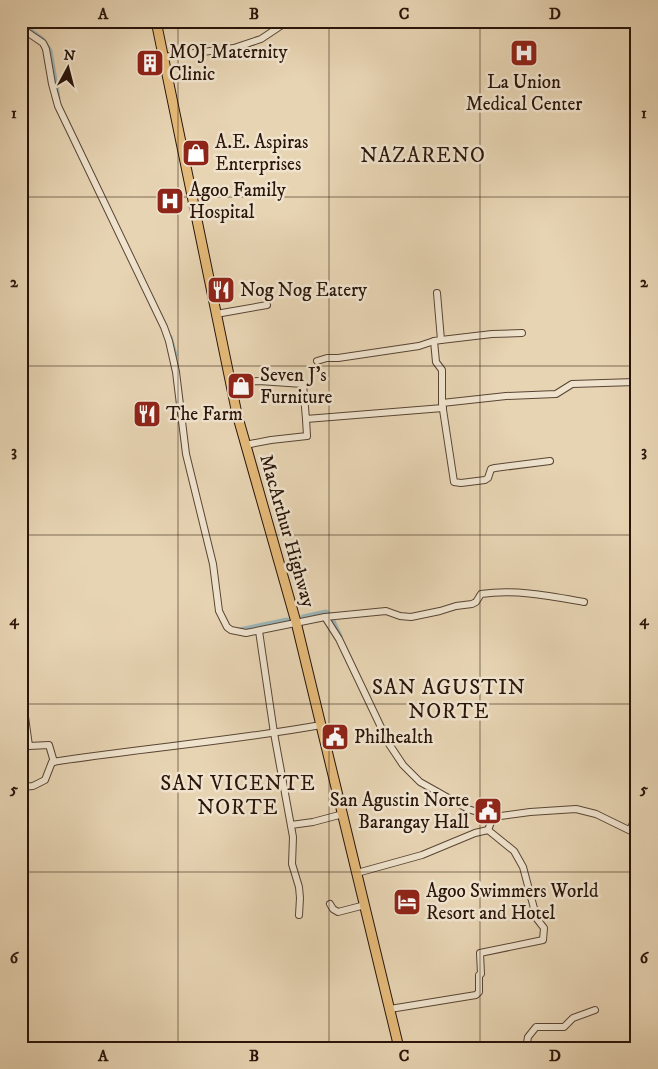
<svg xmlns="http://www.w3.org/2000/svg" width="658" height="1069" font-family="'IM FELL DW Pica',serif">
	<rect width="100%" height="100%" fill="#e7d4b3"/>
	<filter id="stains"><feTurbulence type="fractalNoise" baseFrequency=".004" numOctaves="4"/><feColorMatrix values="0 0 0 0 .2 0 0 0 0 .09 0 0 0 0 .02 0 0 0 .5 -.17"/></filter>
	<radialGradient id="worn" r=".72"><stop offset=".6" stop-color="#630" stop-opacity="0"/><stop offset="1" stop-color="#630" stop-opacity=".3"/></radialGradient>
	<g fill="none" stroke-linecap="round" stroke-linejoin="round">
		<g stroke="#9bb5b7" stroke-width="5">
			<polyline points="21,24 42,39 50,51 58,98"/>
			<polyline points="170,337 175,355"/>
			<polyline points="303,617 326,612 329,614"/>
			<polyline points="332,619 340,636"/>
			<polyline points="239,630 287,620"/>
		</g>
		<defs>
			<g id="minor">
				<polyline points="21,28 43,43 46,49 52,84 58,106 164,327 169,341 176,372 186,454 213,564 219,611 227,627 231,630 246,633 325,617 339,639 389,744 403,765 420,782 468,809 493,817 530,812 576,809 596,814 637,834"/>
				<polyline points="163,57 234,48 261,39 288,21"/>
				<polyline points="437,293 441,340 434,341 436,362 442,370 442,403 454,482 461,483 485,480 488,478 491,469 495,468 550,461"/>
				<polyline points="216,314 267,305"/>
				<polyline points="441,340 492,334 522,333"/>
				<polyline points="317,361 327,358 338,358 419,346 434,341"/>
				<polyline points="230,383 259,381 303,384 306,419 443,408"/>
				<polyline points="442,403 506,396 556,394 572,384 635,382"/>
				<polyline points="245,445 271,440 307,436 306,419"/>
				<path d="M 325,617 L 386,611 L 400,616 L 411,617 L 440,611 L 456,606 L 472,604 L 476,602 L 481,594 C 516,589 550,596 584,602"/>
				<polyline points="259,631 274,733 293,837 292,864 299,887 300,898 299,915"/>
				<polyline points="21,714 25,717 29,746 49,745 54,762"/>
				<path d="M 21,787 L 33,786 L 45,780 L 52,762 C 142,748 232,741 321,725"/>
				<polyline points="291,825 313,822 343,814"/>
				<polyline points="630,830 637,814"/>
				<polyline points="357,873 422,855 475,833 488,830 493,817"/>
				<polyline points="330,904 333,909 338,912 365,905"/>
				<polyline points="390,1009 476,995 479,992 479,975 481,974 480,953 543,940 544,928 537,919 535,912 523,867 514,851 488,830"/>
				<polyline points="526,1048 528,1037 536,1027 564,1027 573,1018 595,1010"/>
			</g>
			<polyline id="highway" points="156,21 237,414 296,622 399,1048"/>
		</defs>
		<use href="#minor" stroke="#594534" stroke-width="8"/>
		<use href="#highway" stroke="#2a150a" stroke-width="11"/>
		<use href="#minor" stroke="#efe3ce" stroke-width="6"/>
		<use href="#highway" stroke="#e4ba7a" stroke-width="9"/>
	</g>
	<path fill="none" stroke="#2a150a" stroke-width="1" stroke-opacity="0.55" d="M 178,21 L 178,1048M 329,21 L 329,1048M 480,21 L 480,1048M 21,197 L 637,197M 21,366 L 637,366M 21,535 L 637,535M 21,704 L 637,704M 21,872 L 637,872"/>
	<defs>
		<symbol id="hospital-square" viewBox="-11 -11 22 22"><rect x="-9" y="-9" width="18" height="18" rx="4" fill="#8f2418" stroke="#efe3ce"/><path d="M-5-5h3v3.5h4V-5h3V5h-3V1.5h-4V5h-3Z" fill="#fff"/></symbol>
		<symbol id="building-square" viewBox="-11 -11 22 22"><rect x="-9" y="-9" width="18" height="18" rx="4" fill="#8f2418" stroke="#efe3ce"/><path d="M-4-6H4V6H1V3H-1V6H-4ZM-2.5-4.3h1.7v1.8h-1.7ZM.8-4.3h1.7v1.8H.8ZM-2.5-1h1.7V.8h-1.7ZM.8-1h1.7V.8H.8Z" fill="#fff"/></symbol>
		<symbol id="shop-square" viewBox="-11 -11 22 22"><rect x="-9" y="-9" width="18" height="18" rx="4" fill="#8f2418" stroke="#efe3ce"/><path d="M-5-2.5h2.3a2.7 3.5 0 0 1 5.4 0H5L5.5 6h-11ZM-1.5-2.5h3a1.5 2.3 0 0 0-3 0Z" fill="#fff"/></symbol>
		<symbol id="restaurant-square" viewBox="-11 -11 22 22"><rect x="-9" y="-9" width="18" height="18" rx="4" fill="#8f2418" stroke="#efe3ce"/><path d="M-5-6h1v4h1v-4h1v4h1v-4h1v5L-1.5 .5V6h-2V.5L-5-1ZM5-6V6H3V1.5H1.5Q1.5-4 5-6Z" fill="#fff"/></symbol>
		<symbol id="civic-square" viewBox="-11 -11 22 22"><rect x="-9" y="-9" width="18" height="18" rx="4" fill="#8f2418" stroke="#efe3ce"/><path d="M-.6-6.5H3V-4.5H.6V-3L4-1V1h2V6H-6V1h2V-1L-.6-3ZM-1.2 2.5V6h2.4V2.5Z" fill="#fff"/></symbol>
		<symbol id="hotel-square" viewBox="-11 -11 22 22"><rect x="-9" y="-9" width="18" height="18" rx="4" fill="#8f2418" stroke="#efe3ce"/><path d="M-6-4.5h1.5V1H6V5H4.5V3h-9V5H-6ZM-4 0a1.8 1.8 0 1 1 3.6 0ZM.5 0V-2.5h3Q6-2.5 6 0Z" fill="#fff"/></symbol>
	</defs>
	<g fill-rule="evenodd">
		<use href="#hospital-square" x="508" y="37" width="32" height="32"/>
		<use href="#building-square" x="134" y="47" width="32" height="32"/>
		<use href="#shop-square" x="180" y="137" width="32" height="32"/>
		<use href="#hospital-square" x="154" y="185" width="32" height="32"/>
		<use href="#restaurant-square" x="205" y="274" width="32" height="32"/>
		<use href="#shop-square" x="225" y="370" width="32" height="32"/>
		<use href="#restaurant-square" x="131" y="398" width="32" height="32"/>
		<use href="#civic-square" x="319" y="721" width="32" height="32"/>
		<use href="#civic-square" x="472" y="795" width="32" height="32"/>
		<use href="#hotel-square" x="391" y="886" width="32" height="32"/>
	</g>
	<g text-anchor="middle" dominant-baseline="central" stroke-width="5" stroke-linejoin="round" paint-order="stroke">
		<g font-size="19" fill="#2a150a" stroke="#efe3ce" text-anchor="start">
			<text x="169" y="52">MOJ Maternity<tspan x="169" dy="22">Clinic</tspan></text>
			<text x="524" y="82" text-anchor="middle">La Union<tspan x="524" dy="22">Medical Center</tspan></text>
			<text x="215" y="142">A.E. Aspiras<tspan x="215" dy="22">Enterprises</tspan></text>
			<text x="189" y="190">Agoo Family<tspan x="189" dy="22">Hospital</tspan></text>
			<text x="240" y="290">Nog Nog Eatery</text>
			<text x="260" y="375">Seven J's<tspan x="260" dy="22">Furniture</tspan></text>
			<text x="166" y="414">The Farm</text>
			<text x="354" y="737">Philhealth</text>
			<text x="469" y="800" text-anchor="end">San Agustin Norte<tspan x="469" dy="22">Barangay Hall</tspan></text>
			<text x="426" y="891">Agoo Swimmers World<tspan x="426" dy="22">Resort and Hotel</tspan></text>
		</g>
		<g font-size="19" fill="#2a150a" stroke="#efe3ce">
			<text transform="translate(287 531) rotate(74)">MacArthur Highway</text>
		</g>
		<g font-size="21" letter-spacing="1" fill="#2a150a" stroke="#efe3ce">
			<text x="423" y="156">NAZARENO</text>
			<text x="449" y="688">SAN AGUSTIN<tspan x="449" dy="24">NORTE</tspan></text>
			<text x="238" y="784">SAN VICENTE<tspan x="238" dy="24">NORTE</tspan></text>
		</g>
	</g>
	<rect width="658" height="1069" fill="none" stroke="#e7d4b3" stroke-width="55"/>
	<g transform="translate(68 68) rotate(7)" stroke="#efe3ce" stroke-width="4" paint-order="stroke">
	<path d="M0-4L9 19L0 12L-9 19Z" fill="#2a150a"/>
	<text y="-8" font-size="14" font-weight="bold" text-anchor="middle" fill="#2a150a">N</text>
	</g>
	<rect x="28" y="28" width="602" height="1014" fill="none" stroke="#2a150a" stroke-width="2"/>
	<g font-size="16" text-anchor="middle" font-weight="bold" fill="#2a150a">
		<text x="103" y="19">A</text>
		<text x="254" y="19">B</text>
		<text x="404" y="19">C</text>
		<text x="555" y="19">D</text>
		<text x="14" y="118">1</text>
		<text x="644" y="118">1</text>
		<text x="14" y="287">2</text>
		<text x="644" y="287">2</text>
		<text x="14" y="456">3</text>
		<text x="644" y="456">3</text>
		<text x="14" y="625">4</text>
		<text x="644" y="625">4</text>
		<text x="14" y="794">5</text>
		<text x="644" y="794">5</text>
		<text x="14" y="963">6</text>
		<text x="644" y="963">6</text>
		<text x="103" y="1061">A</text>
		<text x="254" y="1061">B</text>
		<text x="404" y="1061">C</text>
		<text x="555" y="1061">D</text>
	</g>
	<rect width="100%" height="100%" filter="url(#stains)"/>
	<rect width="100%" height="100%" fill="url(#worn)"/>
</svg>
